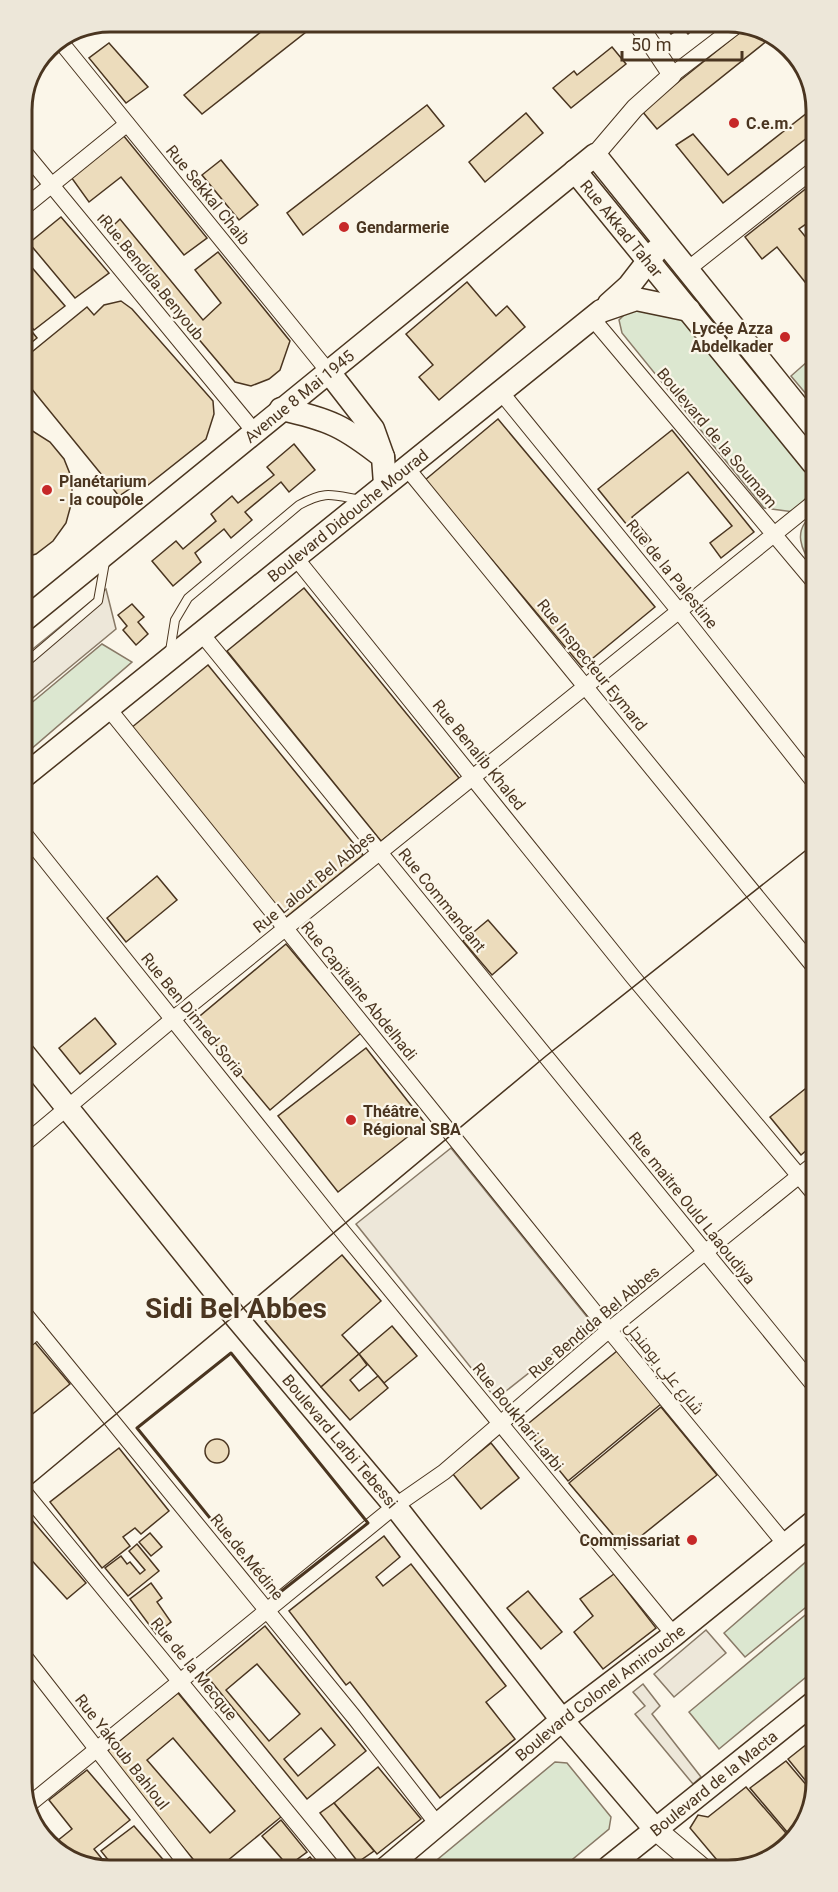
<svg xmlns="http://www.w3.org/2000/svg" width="838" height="1892" font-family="Roboto,Cairo,sans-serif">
	<rect width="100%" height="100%" fill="#fbf6e9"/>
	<g fill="#dce7d0" stroke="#887966" stroke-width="1.5">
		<polygon points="649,307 682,318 812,470 812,491 794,512 764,508 622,333 619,320 627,312"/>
		<polygon points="808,361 813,367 812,401 791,376"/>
		<path d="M 813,515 L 814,568 C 801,550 792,530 813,515 Z"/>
		<polygon points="102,644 132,662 23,756 23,710"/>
		<polygon points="816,1553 816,1599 745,1657 724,1633"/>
		<polygon points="816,1606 817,1668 719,1749 689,1712"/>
		<polygon points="555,1762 567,1763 611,1817 609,1829 562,1868 426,1869"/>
	</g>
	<g fill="#ede7d9" stroke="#887966" stroke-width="1.5">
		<polygon points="106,589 116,629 23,706 23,657"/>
		<polygon points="451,1148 592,1323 496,1399 356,1224"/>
		<polygon points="706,1630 726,1653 674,1697 654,1674"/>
		<polygon points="643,1684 660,1706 652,1714 701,1777 693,1784 635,1714 645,1706 633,1692"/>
	</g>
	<g fill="#ecdcbc" stroke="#4a3520" stroke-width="1.5" fill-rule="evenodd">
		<polygon points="274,21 320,21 202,114 184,95"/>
		<polygon points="661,21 703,21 688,34 682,27 671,34"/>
		<polygon points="748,26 773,36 657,129 642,111"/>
		<polygon points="109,43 148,87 126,103 89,58"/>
		<polygon points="612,47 626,64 571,108 553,88 574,71 577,75"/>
		<polygon points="427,105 444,126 303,235 287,213"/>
		<polygon points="812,109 812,134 723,203 676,145 693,134 728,175"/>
		<polygon points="526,113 543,133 485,182 469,162"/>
		<polygon points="123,135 207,238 184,255 121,177 89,202 71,177"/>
		<polygon points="221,160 258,205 239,220 202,175"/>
		<polygon points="813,183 813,219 799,229 813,246 813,292 777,247 762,259 745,237"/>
		<polygon points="103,215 113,226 120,219 203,320 221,303 195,270 218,252 290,341 280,370 269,379 251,386 235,382 98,220"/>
		<polygon points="61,217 109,273 75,298 29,243"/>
		<polygon points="22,256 65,306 34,330 22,316"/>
		<polygon points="467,282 496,316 507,306 525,327 439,400 419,377 433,365 406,334"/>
		<polygon points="121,301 132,309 213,401 214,414 206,439 148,485 143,480 119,496 22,377 22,360 87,307 94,315 104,305"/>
		<polygon points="25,323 37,338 22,350 22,325"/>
		<polygon points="498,419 655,607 582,667 425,480"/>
		<polygon points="22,428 31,430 50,442 64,459 72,479 72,501 66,523 53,541 36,554 22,558"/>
		<polygon points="672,430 754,532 721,558 710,543 732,526 688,472 632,517 651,540 644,546 598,489"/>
		<polygon points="294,444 315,470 289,492 281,482 245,512 252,520 231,538 224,529 195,553 201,562 173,586 152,561 176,541 183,549 216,521 211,514 232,496 238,503 274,475 267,467"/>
		<polygon points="304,588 459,778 381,841 227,651"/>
		<polygon points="132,604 144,617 138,622 148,634 136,645 123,630 127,626 118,615"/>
		<polygon points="208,665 363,855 285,918 131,728"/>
		<polygon points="157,876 177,900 126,942 107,918"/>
		<polygon points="488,920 517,953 492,975 463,941"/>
		<polygon points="286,944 361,1033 270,1110 195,1020"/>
		<polygon points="95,1018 116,1044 80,1074 59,1048"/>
		<polygon points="366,1048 425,1123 338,1192 278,1116"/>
		<polygon points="815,1081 815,1143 801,1155 770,1117"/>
		<polygon points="342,1255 381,1301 342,1335 359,1354 321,1387 265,1321"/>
		<polygon points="392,1326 417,1356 384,1383 359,1354"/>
		<polygon points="32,1339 70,1384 25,1420 25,1345"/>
		<polygon points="617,1351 661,1404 568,1481 524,1427"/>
		<polygon points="359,1354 367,1365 350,1380 359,1391 378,1376 388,1388 350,1420 321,1387"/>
		<polygon points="661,1407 717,1475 625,1549 569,1483"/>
		<circle cx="217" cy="1451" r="12"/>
		<polygon points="491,1443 519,1478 481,1509 453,1474"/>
		<polygon points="119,1448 169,1511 141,1534 135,1528 123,1537 130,1546 102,1568 50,1502"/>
		<polygon points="31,1519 86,1583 67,1599 25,1553 25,1525"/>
		<polygon points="150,1533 162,1547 151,1556 139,1542"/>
		<polygon points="384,1536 400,1557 376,1577 383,1586 411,1564 506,1686 486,1702 515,1739 440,1798 350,1682 346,1685 289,1611"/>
		<polygon points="137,1544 159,1571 128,1596 105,1568 121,1556 127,1564 130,1562 140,1574 145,1570 129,1551"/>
		<polygon points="614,1574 656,1628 603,1669 574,1632 593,1616 580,1599"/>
		<polygon points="151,1583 162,1598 157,1602 171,1622 156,1634 130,1599"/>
		<polygon points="528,1591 562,1632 541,1649 507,1608"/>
		<path d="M 265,1626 L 366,1751 L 307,1799 L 206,1675 ZM 257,1664 L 300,1714 L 269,1741 L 226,1690 ZM 321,1728 L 335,1745 L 298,1776 L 284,1759 Z"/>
		<path d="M 178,1693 L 281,1817 L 216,1870 L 202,1870 L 105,1753 ZM 173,1738 L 235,1811 L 210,1833 L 147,1760 Z"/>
		<polygon points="817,1736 817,1783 814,1791 788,1759"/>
		<polygon points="786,1761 814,1794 802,1832 793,1839 750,1788"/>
		<polygon points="378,1767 421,1819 377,1854 334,1803"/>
		<polygon points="87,1770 130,1820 94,1849 112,1871 103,1871 55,1853 51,1846 72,1829 49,1800"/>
		<polygon points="746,1787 792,1840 758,1866 722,1866 690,1828 698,1815 708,1817"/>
		<polygon points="334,1803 374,1851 358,1862 320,1813"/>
		<polygon points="281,1820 307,1852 288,1866 262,1836"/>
		<polygon points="134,1826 166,1863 157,1870 117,1871 101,1851"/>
		<polygon points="310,1857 320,1869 294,1869"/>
	</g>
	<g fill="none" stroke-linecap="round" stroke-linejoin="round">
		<defs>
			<g id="service">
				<path d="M 170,651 L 175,620 L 188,598 L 299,505 C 326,490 332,495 361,500"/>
				<polyline points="23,665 98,601 105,562"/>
			</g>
			<g id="minor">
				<polyline points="60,41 328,371"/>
				<polyline points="672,75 740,23"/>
				<polyline points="21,148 254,431"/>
				<polyline points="21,210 127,124"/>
				<polyline points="688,269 812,171"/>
				<polyline points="592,318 814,582"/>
				<polyline points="500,391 679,611 814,782"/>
				<polyline points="406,467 815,968"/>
				<polyline points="295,557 633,977 815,1195"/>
				<polyline points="201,633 816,1388"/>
				<polyline points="108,708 609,1330 786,1545"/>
				<polyline points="23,832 334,1221 674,1635"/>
				<polyline points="24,1144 173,1019 813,503"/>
				<polyline points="24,1313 354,1717 438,1825"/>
				<polyline points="25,1341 38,1330"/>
				<polyline points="25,1493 334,1869"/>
				<polyline points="25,1657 191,1870"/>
				<polyline points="26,1807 395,1506 444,1472 609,1330 815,1163"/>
			</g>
			<polyline id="tertiary" points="595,155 635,108 672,75 636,21"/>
			<polyline id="secondary" points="655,1829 700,1867"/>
			<g id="primary">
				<path id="s1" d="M 575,171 L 813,463"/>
				<polyline points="609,304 629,286 656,251"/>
				<polyline points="328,371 373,429 383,457"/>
				<path d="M 281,409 C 329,419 345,427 383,457 L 385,484"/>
				<path id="s2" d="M 23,621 L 595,155 L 813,426"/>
				<path id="s3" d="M 23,777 L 601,311 L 636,299 L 689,310"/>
				<path id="s4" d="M 24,1054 L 234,1315 L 395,1506 L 562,1720 L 655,1829"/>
				<path id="s5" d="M 609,1867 L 817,1700"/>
				<path id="s6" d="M 385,1869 L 562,1720 L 674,1635 L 816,1520"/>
			</g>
		</defs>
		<use href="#service" stroke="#4a3520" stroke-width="10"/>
		<use href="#minor" stroke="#4a3520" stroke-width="17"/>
		<use href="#tertiary" stroke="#4a3520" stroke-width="20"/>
		<use href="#secondary" stroke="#4a3520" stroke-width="23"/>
		<use href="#primary" stroke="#4a3520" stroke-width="25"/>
		<use href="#service" stroke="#fbf6e9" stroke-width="8"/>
		<use href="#minor" stroke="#fbf6e9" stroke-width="15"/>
		<use href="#tertiary" stroke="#fbf6e9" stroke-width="18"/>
		<use href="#secondary" stroke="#fbf6e9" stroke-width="21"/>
		<use href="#primary" stroke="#fbf6e9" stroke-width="22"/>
		<polyline stroke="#4a3520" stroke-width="1.5" points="25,1490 546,1056 814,844"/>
		<polygon stroke="#4a3520" stroke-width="3" points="231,1353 368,1523 274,1597 137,1428"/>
	</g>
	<g fill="#c62828" stroke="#fbf6e9" stroke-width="2">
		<circle cx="734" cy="123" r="6"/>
		<circle cx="344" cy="227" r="6"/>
		<circle cx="785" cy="337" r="6"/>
		<circle cx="47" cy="490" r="6"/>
		<circle cx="351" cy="1120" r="6"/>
		<circle cx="692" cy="1540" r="6"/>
	</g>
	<g text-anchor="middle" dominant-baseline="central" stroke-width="4.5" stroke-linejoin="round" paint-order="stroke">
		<g font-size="16" font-weight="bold" fill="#4a3520" stroke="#fbf6e9" text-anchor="start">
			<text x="746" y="123">C.e.m.</text>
			<text x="356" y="227">Gendarmerie</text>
			<text x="773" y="328" text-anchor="end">Lycée Azza<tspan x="773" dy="18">Abdelkader</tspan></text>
			<text x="59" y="481">Planétarium<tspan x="59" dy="18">- la coupole</tspan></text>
			<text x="363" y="1111">Théâtre<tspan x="363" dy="18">Régional SBA</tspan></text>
			<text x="680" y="1540" text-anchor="end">Commissariat</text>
		</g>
		<g font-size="16" fill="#4a3520" stroke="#fbf6e9">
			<text transform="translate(208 195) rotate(51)">Rue Sekkal Chaib</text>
			<text stroke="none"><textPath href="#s1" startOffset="74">Rue Akkad Tahar</textPath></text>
			<text transform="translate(152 278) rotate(51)">Rue Bendida Benyoub</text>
			<text stroke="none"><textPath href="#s2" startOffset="356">Avenue 8 Mai 1945</textPath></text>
			<text transform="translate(717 438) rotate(50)">Boulevard de la Soumam</text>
			<text stroke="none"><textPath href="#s3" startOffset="417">Boulevard Didouche Mourad</textPath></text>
			<text transform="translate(672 574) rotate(51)">Rue de la Palestine</text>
			<text transform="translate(592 665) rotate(51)">Rue Inspecteur Eymard</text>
			<text transform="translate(479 755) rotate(51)">Rue Benalib Khaled</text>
			<text transform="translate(314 882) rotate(-39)">Rue Lalout Bel Abbes</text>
			<text transform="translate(442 900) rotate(51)">Rue Commandant</text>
			<text transform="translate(359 991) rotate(51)">Rue Capitaine Abdelhadi</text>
			<text transform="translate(193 1015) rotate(51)">Rue Ben Dimred Soria</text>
			<text transform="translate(692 1208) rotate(51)">Rue maitre Ould Laaoudiya</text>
			<text transform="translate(594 1322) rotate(-40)">Rue Bendida Bel Abbes</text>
			<text transform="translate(664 1368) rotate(51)">شارع علي بومنجل</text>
			<text transform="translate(518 1417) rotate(51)">Rue Boukhari Larbi</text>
			<text stroke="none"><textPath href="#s4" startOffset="500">Boulevard Larbi Tebessi</textPath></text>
			<text transform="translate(247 1557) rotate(51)">Rue de Médine</text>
			<text transform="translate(194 1669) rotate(51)">Rue de la Mecque</text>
			<text stroke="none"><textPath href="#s6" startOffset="278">Boulevard Colonel Amirouche</textPath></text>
			<text transform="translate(122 1752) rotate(52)">Rue Yakoub Bahloul</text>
			<text stroke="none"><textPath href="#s5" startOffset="134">Boulevard de la Macta</textPath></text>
		</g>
		<g font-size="28" font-weight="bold" fill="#4a3520" stroke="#fbf6e9">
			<text x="236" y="1308">Sidi Bel Abbes</text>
		</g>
	</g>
	<path d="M0 0H838V1892H0ZM110 32H728A78 78 0 0 1 806 110V1782A78 78 0 0 1 728 1860H110A78 78 0 0 1 32 1782V110A78 78 0 0 1 110 32Z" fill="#ede7d9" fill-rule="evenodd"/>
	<path fill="none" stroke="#4a3520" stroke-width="3" d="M110 32H728A78 78 0 0 1 806 110V1782A78 78 0 0 1 728 1860H110A78 78 0 0 1 32 1782V110A78 78 0 0 1 110 32Z"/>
	<path d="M622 51v9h120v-9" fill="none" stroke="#4a3520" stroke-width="3"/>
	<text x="631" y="51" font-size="18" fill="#4a3520" stroke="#fbf6e9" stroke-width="4.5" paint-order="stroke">50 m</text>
</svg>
